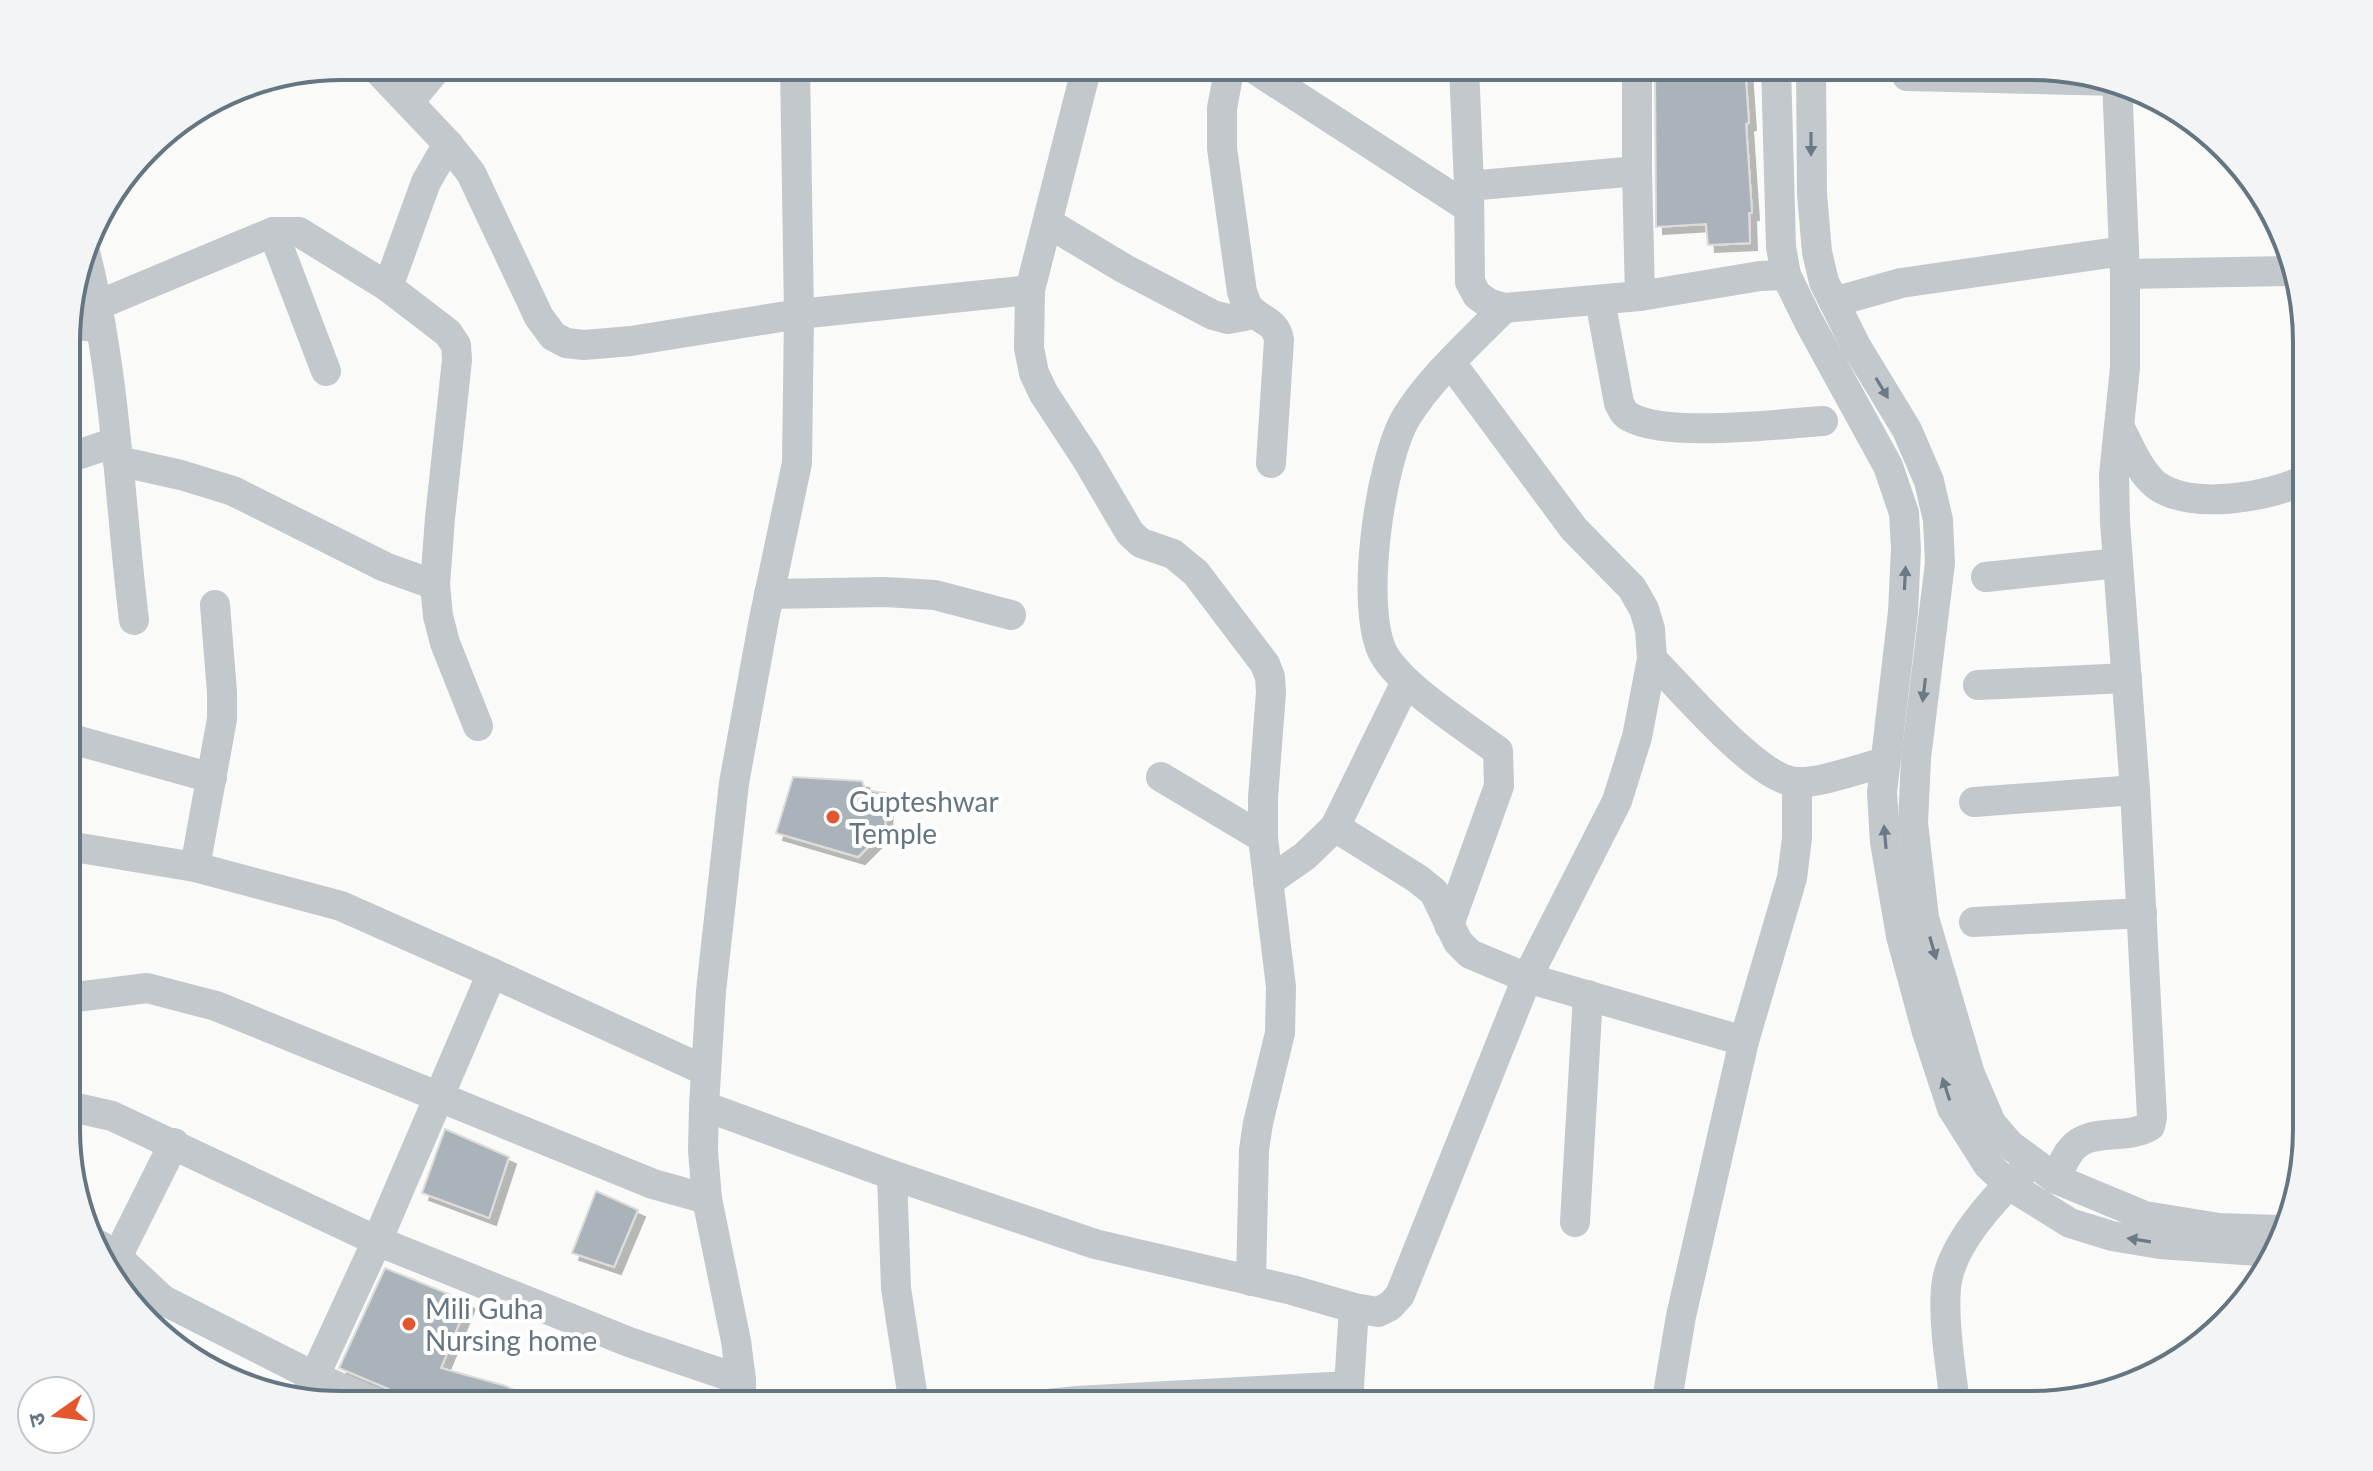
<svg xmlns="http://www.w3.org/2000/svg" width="2373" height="1471" font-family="Lato,'Noto Sans Devanagari',sans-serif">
	<defs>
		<filter id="shadow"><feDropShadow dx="7" dy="7" stdDeviation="0" flood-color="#0004"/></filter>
	</defs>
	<rect width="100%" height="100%" fill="#fafaf8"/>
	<polygon fill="#bbc7cb" points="2306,847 2306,1114 2292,1114"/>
	<g fill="#aab3b9" stroke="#dcdcda" stroke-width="2" filter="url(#shadow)">
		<polygon points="1655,66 1745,66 1749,123 1746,124 1752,213 1749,213 1750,243 1708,245 1706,224 1656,227"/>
		<polygon points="793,777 862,781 865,790 886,793 885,830 858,857 776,833"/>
		<polygon points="445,1129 509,1157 489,1218 422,1193"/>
		<polygon points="596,1191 638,1210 614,1267 572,1253"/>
		<polygon points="385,1268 468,1302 441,1368 506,1386 546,1405 399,1405 396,1395 389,1389 339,1368"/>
	</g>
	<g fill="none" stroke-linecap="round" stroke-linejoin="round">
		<g stroke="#c3c8cc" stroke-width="30">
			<polyline points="374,66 448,144 471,173 539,317 553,336 566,343 584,345 631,341 799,314 1030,290"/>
			<polyline points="1087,66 1030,290 1029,348 1034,373 1044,394 1086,458 1130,533 1141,543 1173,554 1196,573 1265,664 1270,677 1271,692 1263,798 1263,838 1281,987 1280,1033 1258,1123 1254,1150 1251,1281"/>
			<path d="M 1230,66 L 1222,108 L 1222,148 L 1242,292 C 1244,296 1245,301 1247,305 C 1257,321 1276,319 1279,340 L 1271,463"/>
			<polyline points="1250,66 1469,208"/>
			<polyline points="1464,66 1469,186 1470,282 1477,295 1488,303 1504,308 1640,296 1760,276 1786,275"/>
			<polyline points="1637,66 1637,171 1640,296"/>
			<polyline points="1776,66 1781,247 1786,275 1809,322 1888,466 1904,513 1906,549 1903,612 1882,792 1885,842 1901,936 1927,1032 1952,1108 1988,1165 2009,1185 2070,1223 2112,1236 2160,1244 2271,1252"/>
			<polyline points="1811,66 1812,194 1817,252 1824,282 1856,346 1907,430 1929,481 1938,520 1940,563 1916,758 1913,823 1924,918 1970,1074 1991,1123 2010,1145 2056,1179 2145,1216 2219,1228 2278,1230"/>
			<polyline points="1906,66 1907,76 2119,81"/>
			<polyline points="409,102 439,66"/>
			<polyline points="1469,186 1637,171"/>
			<polyline points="1048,223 1125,269 1213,315 1228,319 1255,314"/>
			<polyline points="273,232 326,371"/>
			<path d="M 85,252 C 116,372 119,497 134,620"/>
			<polyline points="2125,274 2290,271"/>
			<polyline points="388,287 426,182 448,144"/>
			<path d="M 1600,300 L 1619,403 C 1622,409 1624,414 1630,417 C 1667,438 1778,424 1823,421"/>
			<polyline points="1834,302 1901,283 2124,251"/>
			<polyline points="98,305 273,232 299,232 388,287 448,333 456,345 457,360 440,518 435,585 438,616 445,643 478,726"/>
			<polyline points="68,325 101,327"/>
			<path d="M 2120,428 C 2130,447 2139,471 2156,485 C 2192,511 2270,497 2306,479"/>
			<polyline points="68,458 116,442"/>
			<polyline points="118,461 181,475 233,491 385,567 435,585"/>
			<polyline points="1986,577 2118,563"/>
			<polyline points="769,594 885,592 935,595 1011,615"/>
			<path d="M 1652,659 C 1682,689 1756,778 1795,782 C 1818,784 1862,768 1885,762"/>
			<polyline points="1978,685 2127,678"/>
			<polyline points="68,738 212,778"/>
			<polyline points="1161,777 1263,838"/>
			<polyline points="1974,802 2135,790"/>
			<polyline points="1335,827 1418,879 1434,892 1458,942 1470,954 1527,978 1744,1041"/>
			<polyline points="68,846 195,867 341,906 492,973 706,1071"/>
			<polyline points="195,867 222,719 222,692 215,605"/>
			<polyline points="1268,882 1305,856 1335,827 1406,682"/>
			<polyline points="1974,922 2142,913"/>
			<path d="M 1449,925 L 1499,786 L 1498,751 C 1465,726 1408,691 1386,658 C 1357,616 1380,459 1407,416 C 1432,376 1471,342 1504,308"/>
			<polyline points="68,998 147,988 216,1006 653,1184 707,1199"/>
			<polyline points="704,1106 892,1175 1095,1244 1292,1290 1354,1308 1378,1312 1390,1306 1400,1295 1527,978 1617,801 1637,737 1652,659 1650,629 1644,609 1632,588 1574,529 1451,363"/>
			<polyline points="68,1109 81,1109 112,1116 377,1241 629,1342 741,1380"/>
			<polyline points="892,1175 896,1288 914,1405"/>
			<path d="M 2056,1179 C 2060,1170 2064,1158 2071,1150 C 2090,1126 2126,1141 2150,1126 L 2152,1117 L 2135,790 L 2115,522 L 2114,475 L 2125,368 L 2125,274 L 2117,80"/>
			<polyline points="1575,1222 1588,995"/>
			<polyline points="99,1245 117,1257 163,1300 315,1377 381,1405"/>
			<polyline points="117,1257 174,1143"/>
			<polyline points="304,1399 377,1241 492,973"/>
			<path d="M 1955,1404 C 1951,1369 1943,1323 1946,1288 C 1949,1247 1993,1199 2022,1172"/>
			<polyline points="741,1405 741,1380 736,1341 707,1199 703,1151 704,1106 711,991 734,783 764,619 797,463 799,314 795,66"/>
			<polyline points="1038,1405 1077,1401 1349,1386"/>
			<polyline points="1350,1405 1349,1386 1354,1308"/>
			<polyline points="1663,1405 1667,1400 1681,1316 1744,1041 1792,878 1797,838 1797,782"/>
		</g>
	</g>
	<defs><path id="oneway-solid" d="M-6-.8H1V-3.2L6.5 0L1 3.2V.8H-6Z" transform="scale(2)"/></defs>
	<g fill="#6a7a87">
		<use href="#oneway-solid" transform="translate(1811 144) rotate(90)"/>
		<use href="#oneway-solid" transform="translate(1882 388) rotate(59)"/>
		<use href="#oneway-solid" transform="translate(1905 578) rotate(-87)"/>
		<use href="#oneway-solid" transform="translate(1924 690) rotate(97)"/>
		<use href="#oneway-solid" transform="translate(1885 837) rotate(-95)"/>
		<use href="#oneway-solid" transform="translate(1933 948) rotate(74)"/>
		<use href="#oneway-solid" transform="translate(1946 1089) rotate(-108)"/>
		<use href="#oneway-solid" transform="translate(2139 1240) rotate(-171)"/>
	</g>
	<g fill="#e4572e" stroke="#fff" stroke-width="3">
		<circle cx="833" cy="817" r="8"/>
		<circle cx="409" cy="1324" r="8"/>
	</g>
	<g text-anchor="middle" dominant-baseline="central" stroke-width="8" stroke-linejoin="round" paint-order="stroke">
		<g font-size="28" fill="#657683" stroke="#fff" text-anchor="start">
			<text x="849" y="801">Gupteshwar<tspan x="849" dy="32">Temple</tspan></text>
			<text x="425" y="1308">Mili Guha<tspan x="425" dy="32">Nursing home</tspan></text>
		</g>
	</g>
	<path d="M0 0H2373V1471H0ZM342 80H2031A262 262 0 0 1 2293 342V1129A262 262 0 0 1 2031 1391H342A262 262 0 0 1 80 1129V342A262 262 0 0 1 342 80Z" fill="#f3f4f5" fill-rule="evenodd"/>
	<path fill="none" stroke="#657683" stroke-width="4" d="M342 80H2031A262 262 0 0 1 2293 342V1129A262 262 0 0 1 2031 1391H342A262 262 0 0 1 80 1129V342A262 262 0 0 1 342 80Z"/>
	<g transform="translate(56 1415) rotate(256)"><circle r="38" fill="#ffffff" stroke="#c1c8cd" stroke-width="2"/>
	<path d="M0-6L14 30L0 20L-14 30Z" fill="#e4572e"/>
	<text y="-12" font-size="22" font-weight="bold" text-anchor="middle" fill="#657683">उ</text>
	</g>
</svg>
